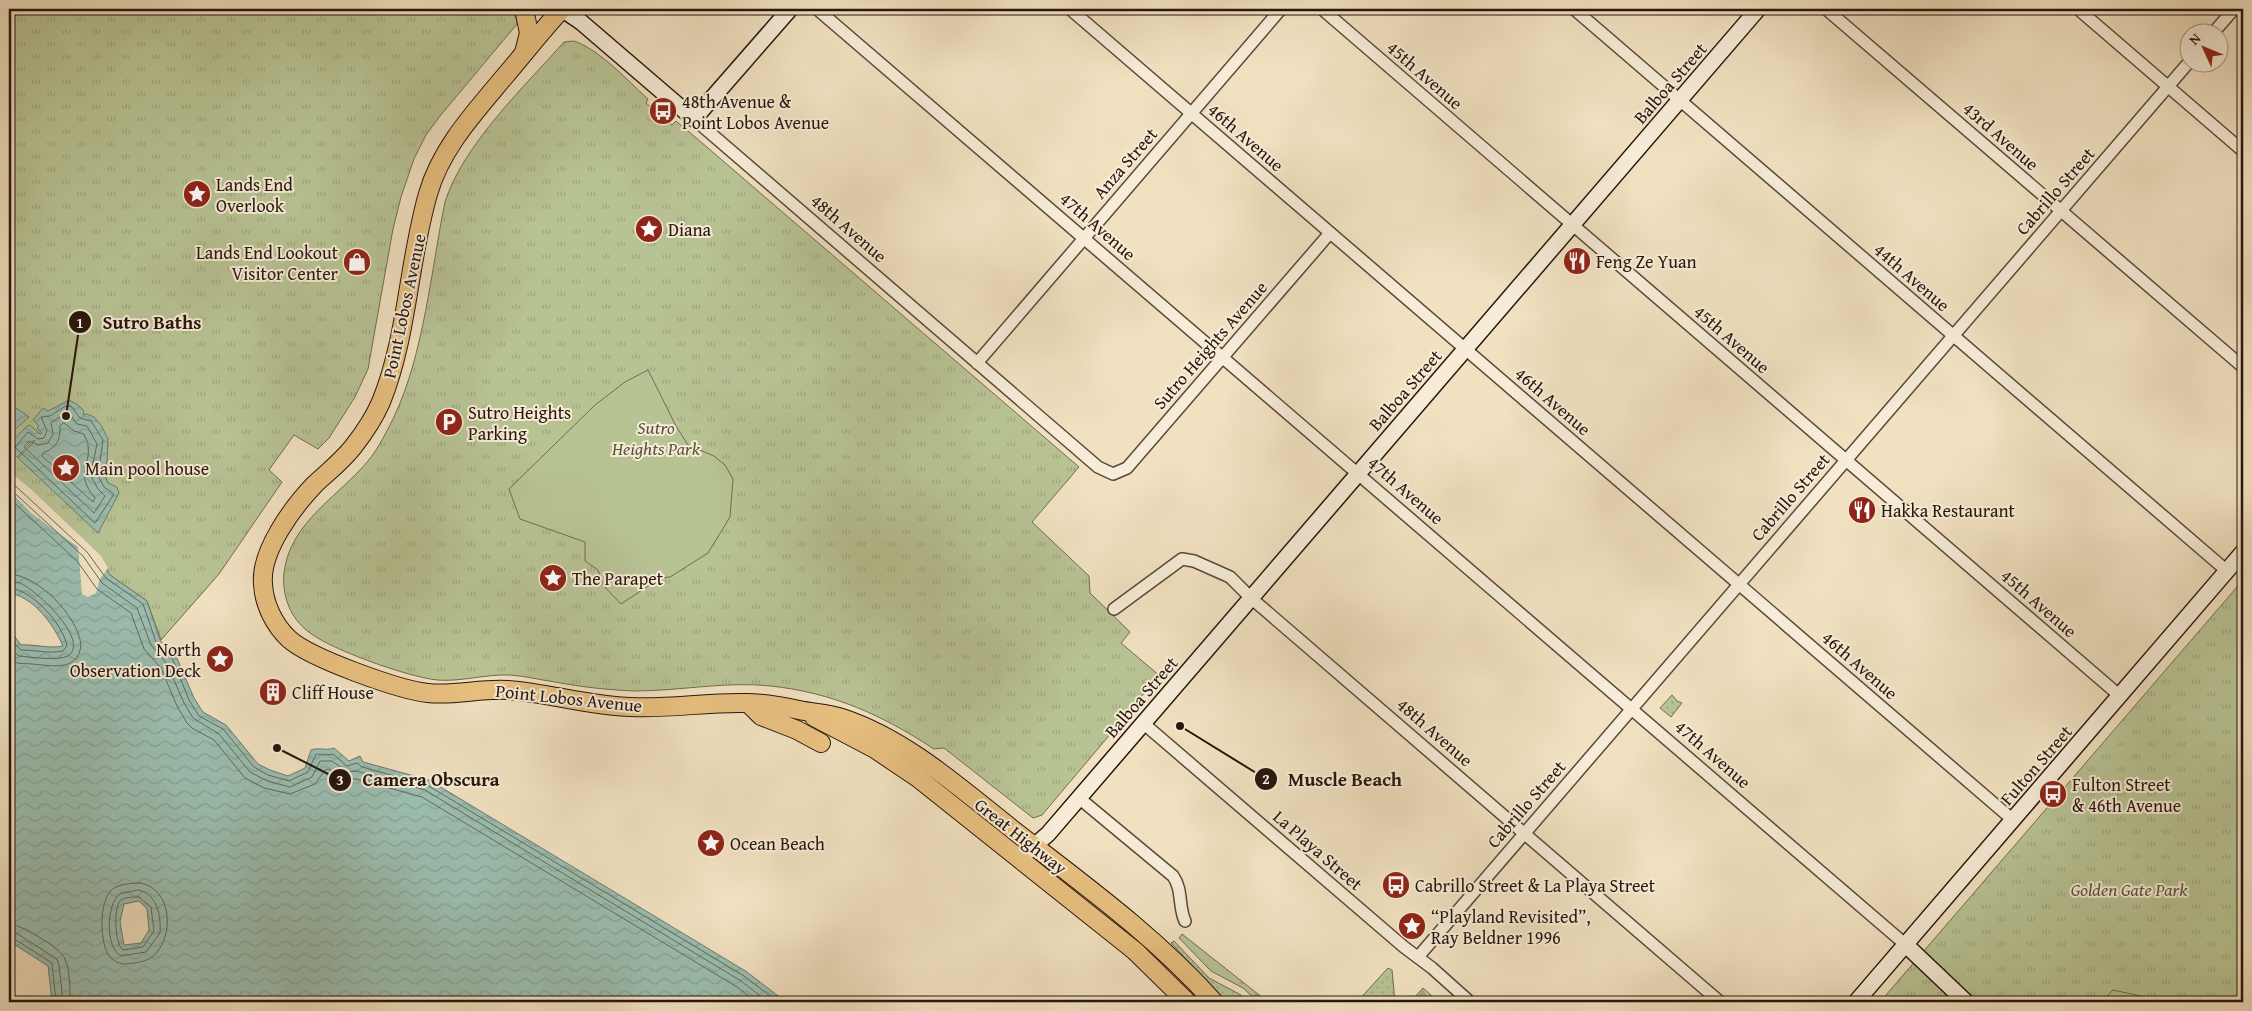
<svg xmlns="http://www.w3.org/2000/svg" width="2252" height="1011" font-family="'Gentium Book Plus',serif">
	<defs>
		<pattern id="grass-dots" width="8" height="8" patternUnits="userSpaceOnUse" patternTransform="scale(1.25)"><rect width="8" height="8" fill="#b8c394"/><path d="M2 2h.1M6 6h.1" fill="none" stroke="#9ea77e" stroke-width="1.8" stroke-linecap="round"/></pattern>
		<pattern id="forest-firs" width="22" height="20" patternUnits="userSpaceOnUse" patternTransform="scale(1.25)"><rect width="22" height="20" fill="#b8c394"/><path d="M5 1l3.5 6h-7zM16 11l3.5 6h-7z" fill="#9ea77e"/></pattern>
		<pattern id="park-tufts" width="24" height="20" patternUnits="userSpaceOnUse" patternTransform="scale(1.25)"><rect width="24" height="20" fill="#b8c394"/><path d="M3 7l-1-3M5 7V3M7 7l1-3M15 17l-1-3M17 17v-4M19 17l1-3" fill="none" stroke="#9ea77e"/></pattern>
		<pattern id="water-waves" width="16" height="10" patternUnits="userSpaceOnUse" patternTransform="scale(1.25)"><rect width="16" height="10" fill="#9bbeb0"/><path d="M0 5q4-4 8 0t8 0" fill="none" stroke="#86a296"/></pattern>
	</defs>
	<rect width="100%" height="100%" fill="#f1e1c1"/>
	<filter id="stains"><feTurbulence type="fractalNoise" baseFrequency=".004" numOctaves="4"/><feColorMatrix values="0 0 0 0 .2 0 0 0 0 .09 0 0 0 0 .02 0 0 0 .5 -.17"/></filter>
	<radialGradient id="worn" r=".72"><stop offset=".6" stop-color="#630" stop-opacity="0"/><stop offset="1" stop-color="#630" stop-opacity=".3"/></radialGradient>
	<g fill="url(#grass-dots)" stroke="#706c50">
		<polygon points="1672,695 1677,701 1682,703 1671,717 1660,708"/>
		<polygon points="1174,941 1209,978 1241,995 1248,1002 1226,1002 1171,943"/>
		<polygon points="1388,968 1392,970 1395,1002 1357,1002"/>
	</g>
	<g fill="url(#forest-firs)" stroke="#706c50">
		<polygon points="1182,934 1268,1002 1258,1002 1243,988 1211,971 1179,938"/>
		<polygon points="1423,988 1439,1002 1410,1002"/>
	</g>
	<g fill="url(#park-tufts)" stroke="#706c50">
		<path d="M 9,9 L 502,9 C 511,12 517,14 517,24 L 440,116 L 426,135 L 414,159 L 401,197 L 393,229 L 368,369 L 355,397 L 329,438 L 318,449 L 294,435 L 269,470 L 282,482 L 219,574 L 161,640 L 147,601 L 110,575 L 99,558 L 9,474 Z"/>
		<path d="M 574,41 C 600,50 627,80 648,99 L 646,103 L 672,125 L 676,121 L 708,148 L 1079,467 L 1032,522 L 1089,576 L 1090,593 L 1130,632 L 1121,643 L 1160,676 L 1117,723 L 1118,725 L 1042,815 L 1033,818 L 944,748 L 934,749 C 882,715 834,693 771,686 C 726,681 680,691 635,691 C 608,690 582,687 555,682 C 541,680 525,676 510,675 C 486,674 461,682 437,680 C 408,677 325,648 305,629 C 289,615 282,594 284,573 C 290,522 338,497 368,461 C 378,449 387,431 394,417 C 424,353 431,271 445,202 C 463,145 524,87 564,42 Z"/>
		<polygon points="2243,580 2243,1002 1880,1002"/>
	</g>
	<g fill="#b8c394" stroke="#706c50">
		<polygon points="648,370 676,426 688,445 714,456 725,465 733,479 730,517 708,553 670,577 660,578 621,604 603,585 598,570 585,561 585,542 520,519 509,489 595,405 625,382"/>
		<polygon points="2113,990 2168,1002 2101,1002"/>
	</g>
	<g fill="url(#water-waves)" stroke="#6d7a6e" fill-rule="evenodd">
		<polygon points="69,400 78,405 84,411 83,415 87,414 94,417 101,425 108,439 107,462 103,470 108,483 117,487 119,493 98,533 18,458 35,441 34,440 17,457 9,449 9,445 26,427 30,425 40,434 42,433 37,428 39,426 33,420 43,408 48,411"/>
		<polygon points="9,403 29,417 9,435"/>
		<path d="M 9,474 L 99,558 L 110,575 L 147,601 L 160,640 L 176,656 L 194,698 L 203,712 L 226,725 L 258,764 L 270,770 L 288,776 L 305,768 L 311,750 C 319,747 325,751 334,748 L 349,761 L 360,756 L 363,762 L 429,780 L 747,972 L 786,1002 L 52,1002 L 48,966 L 9,941 L 9,622 L 13,634 L 21,645 C 36,644 48,649 63,646 C 53,624 34,597 9,593 ZM 139,901 L 147,909 L 149,930 L 141,943 L 124,945 L 120,922 L 124,904 Z"/>
	</g>
	<polygon fill="#f1e1c1" points="9,471 33,491 101,556 108,568 100,579 96,593 88,597 82,594 78,547 31,513 9,490"/>
	<g fill="none" stroke-linecap="round" stroke-linejoin="round">
		<g stroke="#616a5e" stroke-width="1">
			<polygon points="71,406 80,418 91,421 103,440 98,476 104,487 114,494 95,523 15,447 28,432 38,439 44,438 47,431 41,417 50,416 64,407"/>
			<polygon points="66,413 70,414 77,424 87,426 97,444 92,468 92,478 98,489 105,496 94,513 24,447 29,441 39,445 48,443 53,434 51,423"/>
			<path d="M 64,423 L 74,431 L 84,434 C 85,437 88,442 88,445 C 91,468 74,472 95,498 L 93,502 L 42,456 L 43,453 C 56,448 61,440 60,426 Z"/>
			<polyline points="9,480 87,552 106,578 143,604 156,642 173,660 189,700 199,716 223,729 254,767 268,775 289,781 308,772 316,754 326,755 333,754 347,766 357,763 362,767 427,785 744,976 778,1002"/>
			<polyline points="9,488 83,556 102,583 137,608 151,645 167,664 184,703 193,718 219,734 250,772 267,781 290,787 312,777 320,761 332,761 347,772 356,771 425,790 741,981 768,1002"/>
			<polyline points="9,498 77,561 97,589 131,613 144,649 161,668 177,706 187,723 192,728 214,740 245,778 264,788 290,794 315,784 325,770 328,769 343,779 356,779 422,797 737,987 756,1002"/>
			<path d="M 9,574 C 38,575 78,616 81,645 C 78,673 50,665 32,664 C 23,663 17,665 9,659"/>
			<path d="M 9,582 C 12,582 17,582 20,583 C 35,589 91,640 68,656 C 59,661 29,657 19,656 L 9,648"/>
			<path d="M 9,588 C 32,589 63,624 67,646 L 63,651 C 48,654 36,650 21,650 L 9,638"/>
			<path d="M 140,883 C 173,888 175,939 152,957 C 146,962 134,963 126,964 C 117,964 109,959 106,950 C 100,935 99,898 114,888 C 121,884 132,883 140,883 Z"/>
			<path d="M 139,890 C 158,895 161,916 160,933 L 146,952 L 121,956 C 105,948 106,903 120,894 Z"/>
			<path d="M 139,897 L 151,907 L 154,931 L 143,947 L 123,950 C 115,944 113,909 120,901 C 123,897 134,897 139,897 Z"/>
			<path d="M 9,924 C 20,924 61,948 65,959 C 70,970 70,989 70,1002"/>
			<polyline points="9,931 16,933 57,959 59,965 63,1002"/>
			<polyline points="9,937 13,938 52,963 56,1002"/>
		</g>
		<defs>
			<g id="street">
				<polyline points="817,9 1906,945"/>
				<polyline points="1070,9 2013,820"/>
				<polyline points="1322,9 2120,696"/>
				<polyline points="1574,9 2227,571"/>
				<polyline points="1826,9 2243,367"/>
				<polyline points="2078,9 2243,151"/>
				<polyline points="2214,32 2234,9"/>
				<polyline points="694,119 1098,467 1113,474 1127,468 1330,233"/>
				<polyline points="977,363 1281,9"/>
				<polyline points="1114,609 1182,559 1194,561 1230,577 1251,598 1720,1002"/>
				<polyline points="1143,723 1404,947 1432,968 1470,1002"/>
				<path d="M 1079,798 L 1173,876 C 1183,890 1178,906 1185,921"/>
				<polyline points="1418,957 2190,61"/>
			</g>
			<g id="secondary">
				<polyline points="562,9 581,22 694,119 790,9"/>
				<polyline points="1019,859 1048,834 1758,9"/>
				<polyline points="1906,945 1966,1002"/>
				<polyline points="1856,1002 2243,552"/>
			</g>
			<g id="primary">
				<path d="M 562,9 C 542,30 524,54 505,76 C 475,112 441,148 428,194 C 408,263 408,335 381,402 C 374,418 364,433 353,447 C 342,461 328,472 315,484 C 293,507 260,551 263,584 C 264,604 274,625 289,639 C 310,658 399,690 428,693 C 455,696 481,688 508,690 C 549,693 589,706 631,707 C 669,709 707,702 746,703 C 764,703 781,706 799,710 C 813,713 828,713 842,718 C 906,739 960,788 1012,829 C 1083,884 1154,935 1214,1002"/>
				<polyline points="524,53 529,33 524,9"/>
				<polyline points="748,703 761,716 797,730 821,743"/>
				<polyline points="814,717 875,749 918,778 1135,951 1187,1002"/>
			</g>
		</defs>
		<use href="#street" stroke="#5a4839" stroke-width="14"/>
		<use href="#secondary" stroke="#27150c" stroke-width="18"/>
		<use href="#primary" stroke="#27150c" stroke-width="20"/>
		<use href="#street" stroke="#f6ecd7" stroke-width="11"/>
		<use href="#secondary" stroke="#f6ecd7" stroke-width="15"/>
		<use href="#primary" stroke="#e8c080" stroke-width="18"/>
	</g>
	<defs>
		<symbol id="bus-disc" viewBox="-11 -11 22 22"><circle r="9.5" fill="#8f2418" stroke="#f6ecd7"/><path d="M-5-6H5V4H4V6H2V4H-2V6H-4V4H-5ZM-3.5-4V0h7V-4ZM-3.5 1.2v1.5H-2V1.2ZM2 1.2v1.5H3.5V1.2Z" fill="#fff"/></symbol>
		<symbol id="sight-disc" viewBox="-11 -11 22 22"><circle r="9.5" fill="#8f2418" stroke="#f6ecd7"/><path d="M0-6L1.8-2.2L6-1.7L2.9 1.2L3.7 5.4L0 3.3L-3.7 5.4L-2.9 1.2L-6-1.7L-1.8-2.2Z" fill="#fff"/></symbol>
		<symbol id="restaurant-disc" viewBox="-11 -11 22 22"><circle r="9.5" fill="#8f2418" stroke="#f6ecd7"/><path d="M-5-6h1v4h1v-4h1v4h1v-4h1v5L-1.5 .5V6h-2V.5L-5-1ZM5-6V6H3V1.5H1.5Q1.5-4 5-6Z" fill="#fff"/></symbol>
		<symbol id="shop-disc" viewBox="-11 -11 22 22"><circle r="9.5" fill="#8f2418" stroke="#f6ecd7"/><path d="M-5-2.5h2.3a2.7 3.5 0 0 1 5.4 0H5L5.5 6h-11ZM-1.5-2.5h3a1.5 2.3 0 0 0-3 0Z" fill="#fff"/></symbol>
		<symbol id="parking-disc" viewBox="-11 -11 22 22"><circle r="9.5" fill="#8f2418" stroke="#f6ecd7"/><path d="M-3.5-5.5H1a3.5 3.5 0 0 1 0 7H-1V5.5H-3.5ZM-1-3.4V-.6H.8a1.4 1.4 0 0 0 0-2.8Z" fill="#fff"/></symbol>
		<symbol id="building-disc" viewBox="-11 -11 22 22"><circle r="9.5" fill="#8f2418" stroke="#f6ecd7"/><path d="M-4-6H4V6H1V3H-1V6H-4ZM-2.5-4.3h1.7v1.8h-1.7ZM.8-4.3h1.7v1.8H.8ZM-2.5-1h1.7V.8h-1.7ZM.8-1h1.7V.8H.8Z" fill="#fff"/></symbol>
	</defs>
	<g fill-rule="evenodd">
		<use href="#bus-disc" x="647" y="95" width="32" height="32"/>
		<use href="#sight-disc" x="181" y="178" width="32" height="32"/>
		<use href="#sight-disc" x="633" y="213" width="32" height="32"/>
		<use href="#restaurant-disc" x="1561" y="245" width="32" height="32"/>
		<use href="#shop-disc" x="341" y="246" width="32" height="32"/>
		<use href="#parking-disc" x="433" y="406" width="32" height="32"/>
		<use href="#sight-disc" x="50" y="452" width="32" height="32"/>
		<use href="#restaurant-disc" x="1846" y="494" width="32" height="32"/>
		<use href="#sight-disc" x="537" y="562" width="32" height="32"/>
		<use href="#sight-disc" x="204" y="643" width="32" height="32"/>
		<use href="#building-disc" x="257" y="676" width="32" height="32"/>
		<use href="#bus-disc" x="2037" y="778" width="32" height="32"/>
		<use href="#sight-disc" x="695" y="827" width="32" height="32"/>
		<use href="#bus-disc" x="1380" y="869" width="32" height="32"/>
		<use href="#sight-disc" x="1396" y="910" width="32" height="32"/>
	</g>
	<g text-anchor="middle" dominant-baseline="central" stroke-width="4" stroke-linejoin="round" paint-order="stroke">
		<g font-size="18" fill="#27150c" stroke="#f6ecd7">
			<text transform="translate(1425 75) rotate(41)">45th Avenue</text>
			<text transform="translate(1670 83) rotate(-49)">Balboa Street</text>
			<text transform="translate(2001 136) rotate(41)">43rd Avenue</text>
			<text transform="translate(1246 137) rotate(41)">46th Avenue</text>
			<text transform="translate(1125 163) rotate(-49)">Anza Street</text>
			<text transform="translate(2055 191) rotate(-49)">Cabrillo Street</text>
			<text transform="translate(1098 226) rotate(41)">47th Avenue</text>
			<text transform="translate(849 228) rotate(41)">48th Avenue</text>
			<text transform="translate(1912 277) rotate(41)">44th Avenue</text>
			<text transform="translate(404 306) rotate(-78)">Point Lobos Avenue</text>
			<text transform="translate(1732 339) rotate(41)">45th Avenue</text>
			<text transform="translate(1210 345) rotate(-49)">Sutro Heights Avenue</text>
			<text transform="translate(1405 390) rotate(-49)">Balboa Street</text>
			<text transform="translate(1553 401) rotate(41)">46th Avenue</text>
			<text transform="translate(1406 490) rotate(41)">47th Avenue</text>
			<text transform="translate(1790 497) rotate(-49)">Cabrillo Street</text>
			<text transform="translate(2039 603) rotate(41)">45th Avenue</text>
			<text transform="translate(1860 665) rotate(41)">46th Avenue</text>
			<text transform="translate(1141 697) rotate(-49)">Balboa Street</text>
			<text transform="translate(569 698) rotate(6)">Point Lobos Avenue</text>
			<text transform="translate(1435 732) rotate(41)">48th Avenue</text>
			<text transform="translate(1713 754) rotate(41)">47th Avenue</text>
			<text transform="translate(2036 765) rotate(-49)">Fulton Street</text>
			<text transform="translate(1526 804) rotate(-49)">Cabrillo Street</text>
			<text transform="translate(1021 836) rotate(38)">Great Highway</text>
			<text transform="translate(1318 850) rotate(41)">La Playa Street</text>
		</g>
		<g font-size="18" fill="#27150c" stroke="#f6ecd7" text-anchor="start">
			<text x="682" y="101">48th Avenue &amp;<tspan x="682" dy="21">Point Lobos Avenue</tspan></text>
			<text x="216" y="184">Lands End<tspan x="216" dy="21">Overlook</tspan></text>
			<text x="668" y="229">Diana</text>
			<text x="338" y="252" text-anchor="end">Lands End Lookout<tspan x="338" dy="21">Visitor Center</tspan></text>
			<text x="1596" y="261">Feng Ze Yuan</text>
			<text x="468" y="412">Sutro Heights<tspan x="468" dy="21">Parking</tspan></text>
			<text x="85" y="468">Main pool house</text>
			<text x="1881" y="510">Hakka Restaurant</text>
			<text x="572" y="578">The Parapet</text>
			<text x="201" y="649" text-anchor="end">North<tspan x="201" dy="21">Observation Deck</tspan></text>
			<text x="292" y="692">Cliff House</text>
			<text x="2072" y="784">Fulton Street<tspan x="2072" dy="21">&amp; 46th Avenue</tspan></text>
			<text x="730" y="843">Ocean Beach</text>
			<text x="1415" y="885">Cabrillo Street &amp; La Playa Street</text>
			<text x="1431" y="916">“Playland Revisited”,<tspan x="1431" dy="21">Ray Beldner 1996</tspan></text>
		</g>
		<g font-size="18" font-style="italic" fill="#5a523c" stroke="#f6ecd7">
			<text x="656" y="427">Sutro<tspan x="656" dy="21">Heights Park</tspan></text>
			<text x="2129" y="889">Golden Gate Park</text>
		</g>
	</g>
	<path fill="none" stroke="#27150c" stroke-width="2" d="M66 416L80 322M1180 726L1266 779M277 748L340 780"/>
	<g fill="#27150c" stroke="#f6ecd7" stroke-width="2">
		<circle cx="66" cy="416" r="5"/>
		<circle cx="1180" cy="726" r="5"/>
		<circle cx="277" cy="748" r="5"/>
		<circle cx="80" cy="322" r="12"/>
		<circle cx="1266" cy="779" r="12"/>
		<circle cx="340" cy="780" r="12"/>
	</g>
	<g font-size="15" text-anchor="middle" font-weight="bold" fill="#fff">
		<text x="80" y="328">1</text>
		<text x="1266" y="784">2</text>
		<text x="340" y="785">3</text>
	</g>
	<g font-size="19" text-anchor="middle" font-weight="bold" fill="#27150c" stroke="#f6ecd7" stroke-width="4" stroke-linejoin="round" paint-order="stroke">
		<text x="152" y="329">Sutro Baths</text>
		<text x="1345" y="786">Muscle Beach</text>
		<text x="431" y="786">Camera Obscura</text>
	</g>
	<rect width="2252" height="1011" fill="none" stroke="#f1e1c1" stroke-width="30"/>
	<rect x="10" y="10" width="2232" height="991" fill="none" stroke="#27150c" stroke-width="2.5"/>
	<rect x="15" y="15" width="2222" height="981" fill="none" stroke="#27150c"/>
	<g transform="translate(2204 48) rotate(314)"><circle r="24" fill="#f6ecd7" stroke="#a39686"/>
	<path d="M0-4L9 19L0 12L-9 19Z" fill="#8f2418"/>
	<text y="-8" font-size="14" font-weight="bold" text-anchor="middle" fill="#27150c">N</text>
	</g>
	<rect width="100%" height="100%" filter="url(#stains)"/>
	<rect width="100%" height="100%" fill="url(#worn)"/>
</svg>
